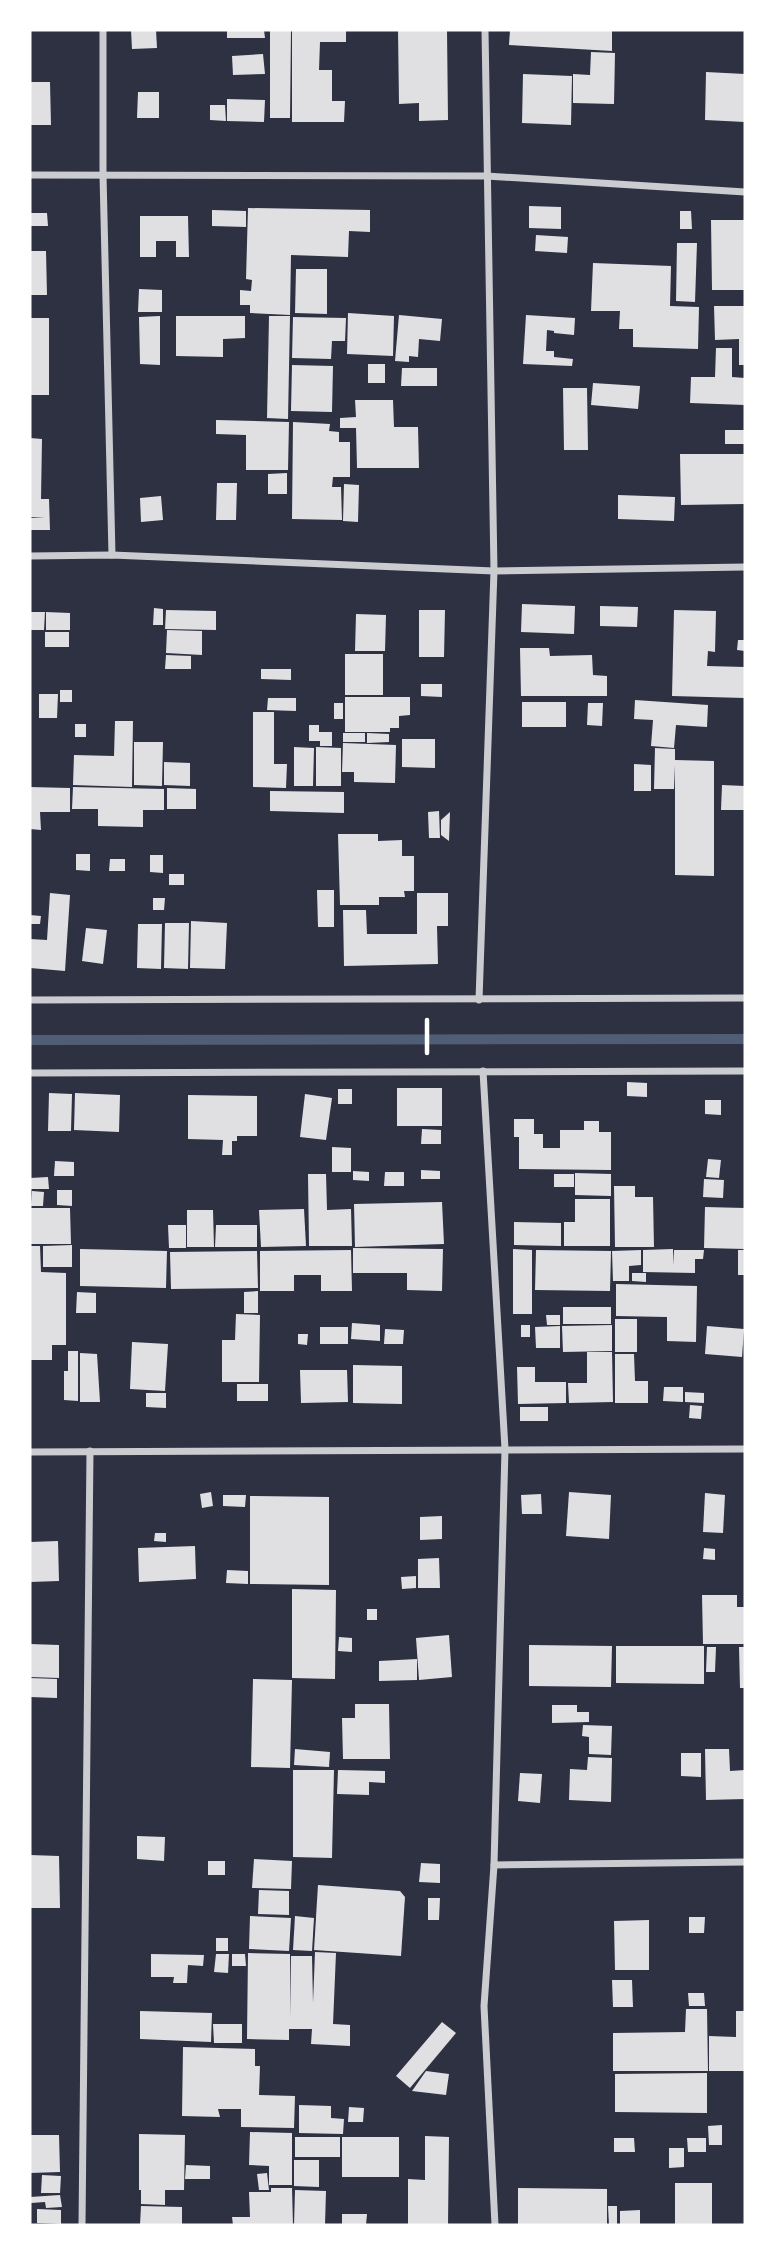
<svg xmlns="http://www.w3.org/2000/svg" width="775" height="2255" font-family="Cabin,sans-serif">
	<rect width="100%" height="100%" fill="#2d3142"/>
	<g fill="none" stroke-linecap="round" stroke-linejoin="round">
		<polyline stroke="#4f5d75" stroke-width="10" points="30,1040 745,1039"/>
	</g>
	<g fill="#e0e0e3">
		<polygon points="131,30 156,30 157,48 132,49"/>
		<polygon points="227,30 264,30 265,38 227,38"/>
		<polygon points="270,30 291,30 290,118 270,118"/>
		<polygon points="292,30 346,30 346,42 320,42 319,70 332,70 332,101 345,101 344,122 292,122"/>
		<polygon points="398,30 447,30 448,120 419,121 419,103 399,104"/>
		<polygon points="510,30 612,30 612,51 509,45"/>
		<polygon points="591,52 615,53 614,104 573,103 573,74 590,75"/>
		<polygon points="263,54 265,74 233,75 232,56"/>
		<polygon points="706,72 745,74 745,122 705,120"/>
		<polygon points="523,74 572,76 571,125 522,123"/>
		<polygon points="30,82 50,82 51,125 30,125"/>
		<polygon points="138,92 159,92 159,118 137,118"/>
		<polygon points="227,99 265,100 264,122 227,121"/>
		<polygon points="210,105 225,105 226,121 210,120"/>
		<polygon points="529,206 561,207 561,229 529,228"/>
		<polygon points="248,208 370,210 370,232 349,231 348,257 291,255 290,315 250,313 250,305 240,305 240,290 251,291 252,280 246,279"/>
		<polygon points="212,210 246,211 246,227 212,226"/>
		<polygon points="680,211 691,211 692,229 680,229"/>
		<polygon points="30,213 47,213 48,226 30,226"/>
		<polygon points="140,216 188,216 189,257 176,257 176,241 156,241 156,257 140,257"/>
		<polygon points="711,220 745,220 745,290 712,290"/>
		<polygon points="536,235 568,237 567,253 535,251"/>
		<polygon points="677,243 697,243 695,302 676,301"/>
		<polygon points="30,251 46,251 47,295 30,295"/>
		<polygon points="593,263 671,266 670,306 699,307 698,349 633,347 633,329 619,329 620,311 591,311"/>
		<polygon points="296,269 327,269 327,314 295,313"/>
		<polygon points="139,289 162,290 162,312 138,312"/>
		<polygon points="714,306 745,306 745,365 739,365 739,339 715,340"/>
		<polygon points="348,313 394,316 393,356 347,354"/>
		<polygon points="399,315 442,319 440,341 419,339 418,357 409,356 409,362 395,361"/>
		<polygon points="526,315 575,318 574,335 554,333 554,331 547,330 546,351 554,351 554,357 573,359 572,366 523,364"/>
		<polygon points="160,316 160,365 140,364 139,317"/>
		<polygon points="176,316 245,316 245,338 223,339 223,357 176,356"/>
		<polygon points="269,316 290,316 288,419 267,418"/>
		<polygon points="293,317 346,318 345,341 332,341 331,359 292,358"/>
		<rect x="30" y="318" width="19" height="77"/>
		<polygon points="716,348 732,348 732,377 745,378 745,405 690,403 691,377 715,377"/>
		<rect x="368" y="364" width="17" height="19"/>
		<polygon points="292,365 333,366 332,412 291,411"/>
		<polygon points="402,368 437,368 437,386 401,386"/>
		<polygon points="593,383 640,386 638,409 591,405"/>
		<polygon points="563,388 587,388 588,450 564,450"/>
		<polygon points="355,400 393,400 394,427 418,427 419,468 357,468 356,428 340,428 340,418 356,417"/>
		<polygon points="216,420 289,422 288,470 246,470 246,435 216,434"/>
		<polygon points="293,422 330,424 329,431 339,432 339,442 350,442 350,477 333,477 332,487 341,487 342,520 292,519"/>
		<rect x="725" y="430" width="20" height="14"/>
		<polygon points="30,438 42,439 41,499 49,499 50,530 30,530 30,518 45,517 30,517"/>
		<polygon points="680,454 745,454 745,504 681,505"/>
		<polygon points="287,473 287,494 268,494 268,474"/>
		<polygon points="217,483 237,483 236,520 216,520"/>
		<polygon points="344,484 359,485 358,522 343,521"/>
		<polygon points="618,495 675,497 674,521 618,519"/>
		<polygon points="161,496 163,520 141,522 140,498"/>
		<polygon points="522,604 575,606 574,634 521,632"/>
		<polygon points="600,606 638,607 637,627 600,626"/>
		<polygon points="154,608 163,609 163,625 153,625"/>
		<polygon points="166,610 216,611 216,630 165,629"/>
		<polygon points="419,610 445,610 444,657 419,657"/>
		<polygon points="674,610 716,611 715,652 708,651 707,666 745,667 745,698 672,696"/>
		<polygon points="30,612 45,612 44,630 30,630"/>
		<polygon points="46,612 70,613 70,630 46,630"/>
		<polygon points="356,614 386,615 385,651 355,651"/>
		<polygon points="167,630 202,631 202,655 166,653"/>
		<rect x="45" y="632" width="24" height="15"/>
		<polygon points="738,640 745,640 745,651 737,650"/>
		<polygon points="520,648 549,648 550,656 592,655 593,675 607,676 607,696 521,696"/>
		<rect x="345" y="654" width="38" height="41"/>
		<polygon points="166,655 191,656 191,669 165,669"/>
		<polygon points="261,669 291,669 291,680 261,679"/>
		<polygon points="421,684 442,684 442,697 421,696"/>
		<rect x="60" y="690" width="12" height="12"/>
		<polygon points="39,694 58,694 57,718 39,718"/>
		<polygon points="345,697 410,697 410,715 399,716 399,728 390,728 390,732 345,732"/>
		<polygon points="268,698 296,698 296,711 267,710"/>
		<polygon points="635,700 708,705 707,727 676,725 674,748 651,746 653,720 634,719"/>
		<rect x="522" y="702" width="44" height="25"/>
		<rect x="334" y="703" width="9" height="16"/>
		<polygon points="588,703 603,703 602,726 587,725"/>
		<polygon points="253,712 274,712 274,764 287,764 286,788 253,787"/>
		<polygon points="115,721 133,721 132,787 73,785 74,755 114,756"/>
		<rect x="75" y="724" width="11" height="13"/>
		<polygon points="309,725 319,725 319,732 332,732 332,746 320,746 320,741 309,741"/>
		<rect x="343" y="733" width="22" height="9"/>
		<polygon points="367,733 389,734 389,742 367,743"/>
		<polygon points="402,739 435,739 435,768 402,767"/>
		<polygon points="134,742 163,742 162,786 134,785"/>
		<polygon points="343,743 396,745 395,783 354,782 354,772 342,772"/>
		<polygon points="294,747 314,748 313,786 294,786"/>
		<polygon points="316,747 341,748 341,786 316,786"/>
		<polygon points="655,748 675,749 675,760 714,761 714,876 675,875 675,765 674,789 654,789"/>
		<polygon points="164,762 190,763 190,786 164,785"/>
		<polygon points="634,764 651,765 651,791 634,791"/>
		<polygon points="722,785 745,786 745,810 721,810"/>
		<polygon points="30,787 70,788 70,812 40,812 41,830 30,829"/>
		<polygon points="73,787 164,789 164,810 143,810 143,827 98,826 98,809 72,809"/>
		<polygon points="167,788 196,789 196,809 167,809"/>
		<polygon points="270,791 344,792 344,813 270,811"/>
		<polygon points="439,811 440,838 429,838 428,812"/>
		<polygon points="450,812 449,841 441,835 441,820"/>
		<polygon points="338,834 378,834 378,841 402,840 402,856 414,856 414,891 404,891 405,897 379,897 379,905 340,905"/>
		<polygon points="76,854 90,854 90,871 76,870"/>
		<polygon points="150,855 163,855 163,873 150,872"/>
		<polygon points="110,859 125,859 125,871 109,871"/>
		<rect x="169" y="874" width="15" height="11"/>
		<polygon points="317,890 334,890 334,927 318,927"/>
		<polygon points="50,893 70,895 65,971 30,968 30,939 47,940"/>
		<polygon points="417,893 448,893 448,926 437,926 438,964 344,966 343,910 366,910 367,934 417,934"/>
		<polygon points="153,898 165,898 164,910 153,910"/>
		<polygon points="30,915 41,916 40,924 30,924"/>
		<polygon points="191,921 227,923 225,969 190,968"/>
		<polygon points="165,923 189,923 188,969 164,968"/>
		<polygon points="138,924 162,924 161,969 137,968"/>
		<polygon points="86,928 107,930 103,964 82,961"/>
		<polygon points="627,1082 647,1083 647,1097 627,1096"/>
		<rect x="397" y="1088" width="45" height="38"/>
		<rect x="338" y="1089" width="14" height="15"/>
		<polygon points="49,1093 72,1094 71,1131 48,1131"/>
		<polygon points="75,1093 120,1095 119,1132 74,1130"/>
		<polygon points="305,1094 332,1098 326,1140 300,1137"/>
		<polygon points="188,1095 257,1096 257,1136 237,1136 237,1141 232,1141 232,1155 222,1155 223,1140 188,1139"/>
		<polygon points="705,1100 721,1100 721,1115 705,1114"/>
		<polygon points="514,1119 534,1119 534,1134 543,1134 543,1148 560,1148 560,1130 584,1130 584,1121 599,1121 599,1132 611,1132 611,1170 519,1169 519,1137 514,1137"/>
		<polygon points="422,1129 441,1130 441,1144 421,1144"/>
		<polygon points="332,1147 351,1148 351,1172 332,1172"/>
		<polygon points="708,1159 721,1160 719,1178 706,1177"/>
		<polygon points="55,1161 74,1162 74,1176 54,1176"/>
		<polygon points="421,1170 440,1171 440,1179 421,1179"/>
		<polygon points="353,1171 369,1172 369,1181 353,1180"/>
		<polygon points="385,1172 404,1172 404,1186 384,1186"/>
		<polygon points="575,1173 611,1174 611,1196 575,1195"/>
		<polygon points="308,1174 326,1174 327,1210 351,1209 352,1246 309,1246"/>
		<rect x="554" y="1174" width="20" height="13"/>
		<polygon points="48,1177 49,1189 30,1189 30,1178"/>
		<polygon points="704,1179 724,1180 723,1198 703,1197"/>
		<polygon points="614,1186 635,1186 635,1197 653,1197 654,1247 615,1247"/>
		<polygon points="57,1190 72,1190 72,1206 57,1205"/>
		<polygon points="32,1191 44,1192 43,1206 31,1206"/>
		<polygon points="575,1199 610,1199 610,1246 564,1246 564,1222 575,1222"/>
		<polygon points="442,1202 444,1244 355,1247 354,1204"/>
		<polygon points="705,1207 745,1208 745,1249 704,1248"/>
		<polygon points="30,1208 70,1208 71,1244 30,1244"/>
		<polygon points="304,1209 306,1246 261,1247 259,1210"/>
		<polygon points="187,1210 213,1210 214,1247 187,1247"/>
		<polygon points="514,1222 561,1223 561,1246 514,1245"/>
		<polygon points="168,1225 186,1225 186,1248 169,1248"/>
		<polygon points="216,1225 257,1225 257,1247 215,1247"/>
		<polygon points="72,1245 72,1267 43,1267 43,1246"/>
		<polygon points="30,1246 40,1246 41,1272 66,1273 66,1345 52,1345 52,1360 30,1360"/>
		<polygon points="353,1248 443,1249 442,1291 407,1290 407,1273 353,1273"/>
		<polygon points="80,1249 167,1251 166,1288 80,1286"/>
		<polygon points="513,1249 532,1250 532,1314 513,1314"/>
		<polygon points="673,1249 673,1265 674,1250 704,1250 703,1259 695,1259 695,1273 643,1272 643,1250"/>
		<polygon points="351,1250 352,1291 321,1291 321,1275 294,1275 294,1291 260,1291 260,1251"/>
		<polygon points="536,1250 611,1251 610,1291 535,1290"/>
		<polygon points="641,1250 641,1265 629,1266 629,1281 613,1281 612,1251"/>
		<rect x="738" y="1250" width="7" height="25"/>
		<polygon points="257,1251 258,1288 171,1289 170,1252"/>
		<polygon points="632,1273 646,1273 646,1282 632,1281"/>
		<polygon points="616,1284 697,1286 696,1342 667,1341 667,1317 616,1316"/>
		<polygon points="258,1291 258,1313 244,1313 244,1292"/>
		<polygon points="77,1292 96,1293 96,1313 76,1313"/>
		<rect x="563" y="1307" width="48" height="17"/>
		<polygon points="236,1314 260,1315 259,1382 222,1382 222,1340 235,1340"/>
		<polygon points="546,1315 560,1315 560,1325 547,1325"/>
		<rect x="615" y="1319" width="22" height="33"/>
		<polygon points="352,1323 380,1325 380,1341 351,1339"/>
		<rect x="521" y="1325" width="9" height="12"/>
		<polygon points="612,1325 612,1351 563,1352 562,1326"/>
		<polygon points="560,1326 560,1348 536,1348 535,1327"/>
		<polygon points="707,1326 744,1329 742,1357 705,1354"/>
		<rect x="320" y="1327" width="28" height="17"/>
		<polygon points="385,1329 404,1330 403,1344 384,1344"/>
		<polygon points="298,1334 308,1334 307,1345 298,1344"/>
		<polygon points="132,1342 168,1344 165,1391 130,1389"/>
		<polygon points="68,1351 78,1351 78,1401 64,1400 64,1371 68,1371"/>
		<polygon points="587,1352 612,1352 613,1402 569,1403 568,1383 587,1383"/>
		<polygon points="80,1353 97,1354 100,1402 80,1402"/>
		<polygon points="615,1354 634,1354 635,1381 648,1381 648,1403 615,1403"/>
		<polygon points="353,1365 402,1366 402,1404 353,1403"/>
		<polygon points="517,1367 535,1367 535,1382 566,1382 566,1403 518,1404"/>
		<polygon points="300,1370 347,1370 348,1402 301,1403"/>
		<rect x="237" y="1384" width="31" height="17"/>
		<polygon points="664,1387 683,1387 683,1402 663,1401"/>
		<polygon points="685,1392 704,1393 704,1403 685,1402"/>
		<polygon points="146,1393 166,1393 166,1408 146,1407"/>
		<polygon points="690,1405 702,1406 701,1419 689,1418"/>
		<rect x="520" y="1407" width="28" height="14"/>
		<polygon points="211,1492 213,1506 202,1508 200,1494"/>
		<polygon points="569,1492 611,1495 609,1539 566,1536"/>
		<polygon points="705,1493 725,1495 723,1533 703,1532"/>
		<polygon points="541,1494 542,1514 522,1514 521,1495"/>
		<polygon points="223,1495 246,1495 245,1507 223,1506"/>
		<polygon points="250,1496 329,1497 329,1585 250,1584"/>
		<polygon points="442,1516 442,1539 420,1540 420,1517"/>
		<polygon points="155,1533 166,1533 166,1542 154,1541"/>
		<polygon points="58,1541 59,1581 30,1582 30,1542"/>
		<polygon points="195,1546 196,1579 139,1582 138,1548"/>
		<polygon points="704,1548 715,1549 715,1560 703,1559"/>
		<polygon points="439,1558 440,1588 418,1588 418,1559"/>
		<polygon points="227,1570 248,1571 248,1584 226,1583"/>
		<polygon points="416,1576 416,1588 402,1589 401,1577"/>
		<polygon points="292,1589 336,1590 335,1679 292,1678"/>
		<polygon points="702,1595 737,1595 737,1607 745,1607 745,1644 703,1644"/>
		<rect x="367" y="1609" width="10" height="11"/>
		<polygon points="449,1635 452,1677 419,1680 416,1638"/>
		<polygon points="339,1637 352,1638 352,1652 338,1651"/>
		<polygon points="30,1644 59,1645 59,1678 30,1677"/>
		<polygon points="529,1645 612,1646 611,1687 529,1686"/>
		<polygon points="616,1646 704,1646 704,1684 616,1683"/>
		<polygon points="707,1647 716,1647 715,1672 706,1672"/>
		<polygon points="739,1647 745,1647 745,1688 740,1688"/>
		<polygon points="417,1659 417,1680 379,1681 379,1661"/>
		<polygon points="30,1678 57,1679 57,1698 30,1697"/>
		<polygon points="253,1679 292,1680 290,1768 251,1767"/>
		<polygon points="355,1704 389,1704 390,1759 343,1759 342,1718 355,1718"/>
		<polygon points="552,1705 577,1705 577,1712 589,1712 589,1722 552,1723"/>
		<polygon points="583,1725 612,1726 611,1755 589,1754 589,1737 582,1736"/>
		<polygon points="295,1749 330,1752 329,1767 294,1765"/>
		<polygon points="705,1749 729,1749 730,1771 745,1770 745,1799 706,1800"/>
		<polygon points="681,1753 701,1753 701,1777 681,1776"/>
		<polygon points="588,1757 612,1758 611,1802 569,1800 570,1769 587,1770"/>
		<polygon points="293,1770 334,1770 332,1858 293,1857"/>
		<polygon points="338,1770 385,1771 385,1783 369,1782 369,1795 337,1794"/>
		<polygon points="520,1773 542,1774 540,1803 518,1801"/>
		<polygon points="137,1836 165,1837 164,1861 137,1859"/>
		<polygon points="30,1855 59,1856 60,1908 30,1908"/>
		<polygon points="254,1859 292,1861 291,1889 252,1888"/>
		<rect x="208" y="1861" width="17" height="14"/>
		<polygon points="421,1863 440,1864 440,1883 419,1882"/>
		<polygon points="318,1885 400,1891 405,1897 401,1956 314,1950"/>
		<polygon points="259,1890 289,1891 289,1915 258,1914"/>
		<polygon points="428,1898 440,1898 439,1920 428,1920"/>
		<polygon points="250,1916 291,1918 289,1951 249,1949"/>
		<polygon points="295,1916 314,1918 312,1951 293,1950"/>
		<polygon points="689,1917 705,1917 704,1933 689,1933"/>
		<polygon points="649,1920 649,1970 615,1970 614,1921"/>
		<rect x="216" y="1938" width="12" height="13"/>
		<polygon points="315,1952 336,1953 333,2024 350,2025 350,2046 311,2044 312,2029 289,2029 289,2040 247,2039 248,1953 290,1954 290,2018 291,1956 312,1956 313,2003"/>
		<polygon points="151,1954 204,1955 203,1966 188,1965 187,1983 173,1983 174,1977 151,1977"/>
		<polygon points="216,1954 229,1954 228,1973 214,1972"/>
		<polygon points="232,1954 245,1954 246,1966 232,1966"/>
		<polygon points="612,1980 632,1980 633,2007 613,2007"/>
		<polygon points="688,1993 704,1993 705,2006 689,2006"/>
		<polygon points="686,2009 707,2009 708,2071 613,2071 613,2033 685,2032"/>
		<polygon points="140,2011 212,2013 211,2042 140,2039"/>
		<polygon points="736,2011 745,2011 745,2071 709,2071 709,2036 736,2037"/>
		<polygon points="442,2022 456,2033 410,2088 396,2076"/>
		<polygon points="213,2024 242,2024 242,2043 214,2043"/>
		<polygon points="183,2047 255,2049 255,2066 260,2066 259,2095 295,2096 294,2128 241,2127 241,2109 218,2109 220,2117 182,2116"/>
		<polygon points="426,2071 449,2074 446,2095 412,2091"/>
		<polygon points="707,2073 707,2113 615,2112 615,2074"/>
		<polygon points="299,2105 331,2106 331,2118 344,2119 343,2134 299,2133"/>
		<polygon points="349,2107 364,2108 363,2122 348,2122"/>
		<polygon points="722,2125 722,2145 709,2145 708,2126"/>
		<polygon points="250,2132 292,2133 292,2185 269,2185 269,2166 249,2165"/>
		<polygon points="139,2134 185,2135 184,2190 165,2190 165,2205 141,2204 141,2190 139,2190"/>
		<polygon points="30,2135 59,2135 60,2172 30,2173"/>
		<polygon points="425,2136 449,2137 448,2225 408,2225 408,2179 425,2180"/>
		<rect x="295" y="2137" width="45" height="20"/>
		<rect x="342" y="2137" width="57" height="40"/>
		<polygon points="614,2138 634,2138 635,2152 614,2152"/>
		<polygon points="687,2138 706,2138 706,2152 688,2152"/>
		<polygon points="669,2148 684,2148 684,2167 669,2168"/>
		<polygon points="294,2160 319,2160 319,2187 294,2186"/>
		<polygon points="186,2165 210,2166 210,2179 185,2179"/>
		<polygon points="267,2173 269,2190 259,2190 257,2174"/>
		<polygon points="42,2175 61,2176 60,2193 41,2193"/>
		<rect x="675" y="2183" width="37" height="41"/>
		<polygon points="271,2188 292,2188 293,2225 233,2225 232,2217 250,2217 249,2192 271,2192"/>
		<polygon points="518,2188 607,2189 607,2225 518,2225"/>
		<polygon points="295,2190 326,2191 325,2225 294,2225"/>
		<polygon points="60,2195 62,2207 46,2208 45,2202 31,2203 30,2197"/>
		<polygon points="141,2206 182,2207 182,2225 140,2225"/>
		<polygon points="608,2206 617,2206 617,2225 609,2225"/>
		<polygon points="37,2209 61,2210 61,2224 37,2223"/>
		<polygon points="640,2210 640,2225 620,2225 620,2211"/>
		<polygon points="342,2214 367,2214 366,2225 342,2225"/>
	</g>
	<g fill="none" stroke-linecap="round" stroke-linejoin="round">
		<polyline stroke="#fff" stroke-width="4.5" points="427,1020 427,1053"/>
		<g stroke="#caccd0" stroke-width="7">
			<polyline points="103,30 103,175 112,555"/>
			<polyline points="30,175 486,176 745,192"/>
			<polyline points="30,556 112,555 494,571 745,567"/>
			<polyline points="30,1000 745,998"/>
			<polyline points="479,1000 494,571 485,30"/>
			<polyline points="483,1071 505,1449 494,1865 484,2006 495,2225"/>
			<polyline points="30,1073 745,1071"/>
			<polyline points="30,1452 745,1449"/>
			<polyline points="494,1865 745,1862"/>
			<polyline points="82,2225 90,1451"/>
		</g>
	</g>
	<rect width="775" height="2255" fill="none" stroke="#ffffff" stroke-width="63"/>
</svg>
